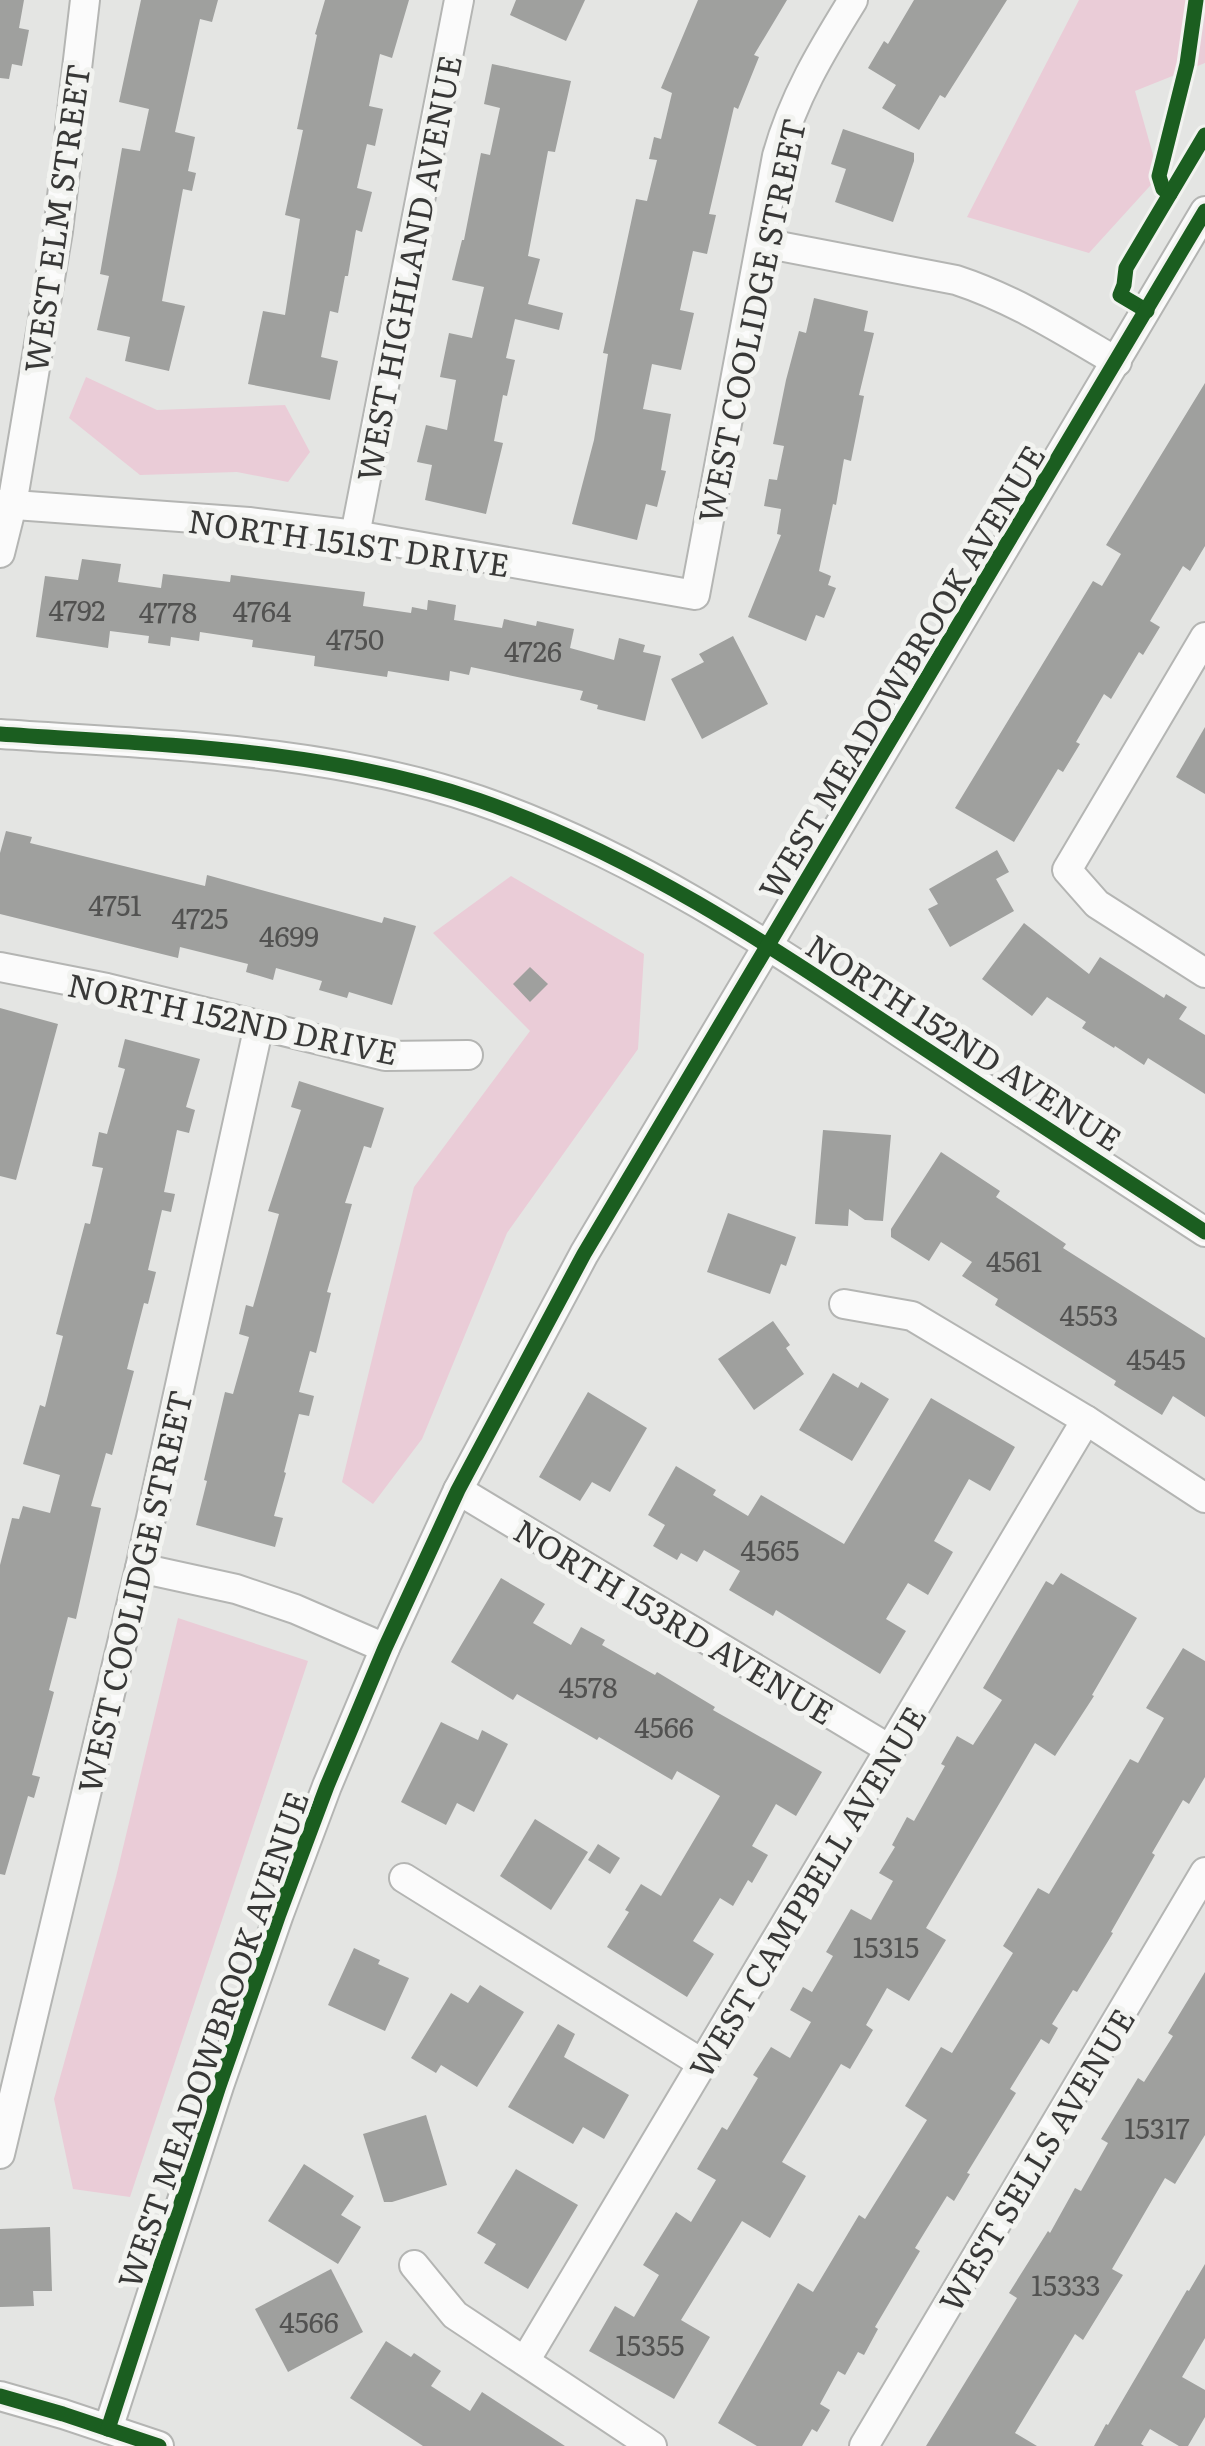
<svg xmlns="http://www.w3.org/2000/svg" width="1205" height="2446" font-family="Literata,serif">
	<rect width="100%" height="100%" fill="#e4e5e3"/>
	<g fill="#eaccd7">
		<polygon points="1079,0 1205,0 1205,63 1135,91 1159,176 1089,253 967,217"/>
		<polygon points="86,377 157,410 285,405 310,452 288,482 237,472 140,475 69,418"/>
		<polygon points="511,876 644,954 638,1049 507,1233 422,1439 373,1504 342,1482 414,1187 530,1031 433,933"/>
		<polygon points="178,1618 308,1661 130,2197 73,2189 54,2099 116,1877"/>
	</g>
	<g fill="#9fa09e">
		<polygon points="0,0 24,0 19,28 29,30 22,66 12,64 9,79 0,78"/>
		<polygon points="141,0 218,0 212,22 200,19 175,132 195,137 188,171 196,173 192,191 183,189 162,301 185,306 169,371 125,361 130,337 97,330 109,276 100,274 122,148 140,151 149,109 119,102"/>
		<polygon points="325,0 409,0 392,58 380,54 369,106 383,109 375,146 367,144 357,188 372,192 362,232 356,230 348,276 345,276 338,313 330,311 321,357 338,361 330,400 248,384 263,311 285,315 300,219 285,215 303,130 297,129 317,35 315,34"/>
		<polygon points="516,0 585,0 566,41 510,15"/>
		<polygon points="698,0 787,0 754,55 759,57 738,109 734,107 709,214 716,215 707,254 693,251 680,310 694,313 681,370 652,364 643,409 671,414 661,470 666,471 657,507 646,504 637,540 572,524 594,440 608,354 603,353 636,199 647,201 657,160 649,159 654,137 661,139 672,93 661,88"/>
		<polygon points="914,0 1007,0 945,98 940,95 919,130 882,108 896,85 868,68 884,41 888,44"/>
		<polygon points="492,64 571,81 555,152 548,151 528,256 540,259 528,304 563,313 559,330 515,319 506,358 515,360 507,396 503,395 494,441 503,443 486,514 425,500 432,465 417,462 426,425 447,430 456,380 440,377 449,333 472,338 484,287 452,280 462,240 464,240 481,153 490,155 500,108 484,104"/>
		<polygon points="843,129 914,153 914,161 893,222 835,202 846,169 831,164"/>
		<polygon points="814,298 868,311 864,331 874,333 859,395 864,396 851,461 844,459 836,505 833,504 819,571 831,576 828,585 836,588 824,618 816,615 806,641 748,617 781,535 777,534 781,509 764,506 769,479 777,480 784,446 773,444 786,380 799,331 806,333"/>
		<polygon points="1205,383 1205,546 1190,571 1183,566 1150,621 1160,627 1143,655 1139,652 1111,699 1104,694 1076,742 1080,744 1063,772 1058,769 1014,842 955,808 1093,581 1102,586 1121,554 1106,545"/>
		<polygon points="82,559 121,564 118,582 161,588 163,574 230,582 231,575 365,592 363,606 411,613 412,607 427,610 428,600 456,605 454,620 502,628 504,619 536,626 537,621 574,629 570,648 614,660 619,638 645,645 643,652 661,656 645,721 597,709 598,705 580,700 583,691 471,667 469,675 450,671 449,681 388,671 387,677 314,666 315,656 252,647 253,640 200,632 199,641 171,637 170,646 148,643 149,636 110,631 108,648 36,637 45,576 78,580"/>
		<polygon points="733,636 768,704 702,739 671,679 704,662 699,654"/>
		<polygon points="1205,727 1205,794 1176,777"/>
		<polygon points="6,831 32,837 30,843 205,886 207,875 382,923 384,917 416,926 392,1005 349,992 347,998 319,990 322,981 276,968 273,980 246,972 248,964 180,947 178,958 0,914 0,853"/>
		<polygon points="997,850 1009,872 996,879 1014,911 950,947 928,909 938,904 929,889"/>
		<polygon points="1024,923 1089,974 1100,957 1164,998 1166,994 1187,1007 1179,1019 1205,1035 1205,1094 1148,1058 1144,1065 1115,1046 1114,1048 1082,1028 1086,1022 1047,997 1032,1016 982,979"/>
		<polygon points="530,967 548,984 530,1002 513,984"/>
		<polygon points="0,1008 58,1024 16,1180 0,1176"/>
		<polygon points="125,1039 200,1059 186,1107 195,1110 189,1133 177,1130 164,1192 175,1194 171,1212 162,1210 148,1270 156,1272 148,1304 144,1303 127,1369 134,1371 112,1455 106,1453 91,1506 101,1508 76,1619 68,1617 49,1690 54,1692 32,1775 40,1777 34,1798 28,1796 5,1875 0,1874 0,1565 12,1518 19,1519 23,1506 50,1513 60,1475 23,1464 40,1405 45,1407 63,1336 56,1334 85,1223 90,1224 103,1168 92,1166 99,1132 107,1134 125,1069 118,1067"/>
		<polygon points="299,1081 384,1108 371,1148 364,1146 345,1203 352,1204 327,1292 331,1293 316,1353 310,1351 299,1392 314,1396 309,1416 299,1414 284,1472 286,1473 274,1516 283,1518 275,1547 196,1525 207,1481 204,1480 225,1392 233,1394 249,1337 239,1334 246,1305 253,1307 279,1214 268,1211 301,1110 291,1107"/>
		<polygon points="823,1130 891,1135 883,1221 865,1220 849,1209 848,1226 815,1224"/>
		<polygon points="941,1152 1000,1191 996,1197 1066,1244 1063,1248 1205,1338 1205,1417 1173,1396 1162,1415 1114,1385 1116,1381 995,1305 998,1299 962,1276 972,1262 941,1242 929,1261 891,1237 891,1229"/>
		<polygon points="728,1213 796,1237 786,1266 781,1264 770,1294 707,1272"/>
		<polygon points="773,1321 790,1345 786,1348 804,1374 754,1410 718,1359"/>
		<polygon points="833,1373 858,1388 861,1382 889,1399 852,1461 799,1430"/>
		<polygon points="588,1392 647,1428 610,1492 592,1482 580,1501 539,1477"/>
		<polygon points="931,1398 1015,1447 990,1491 969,1479 934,1541 953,1552 928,1595 908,1583 886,1619 906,1631 880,1674 776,1610 773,1616 729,1590 740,1571 704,1550 697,1562 681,1553 677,1560 653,1546 665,1525 648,1515 676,1466 716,1490 713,1495 748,1516 761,1495 844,1544"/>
		<polygon points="1061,1573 1137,1618 1092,1695 1094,1696 1055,1756 1035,1743 926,1928 946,1940 909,2001 887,1988 866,2025 873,2030 850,2069 841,2064 782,2162 806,2176 770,2238 742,2221 681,2320 710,2337 674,2399 589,2351 615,2306 634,2317 659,2275 643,2265 676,2212 691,2222 716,2180 697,2169 722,2127 727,2130 758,2078 753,2075 771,2047 790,2058 811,2022 790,2010 803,1987 812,1992 833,1956 826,1952 851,1909 871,1920 893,1881 879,1873 895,1847 892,1845 907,1817 914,1821 945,1766 941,1764 957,1736 973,1745 1002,1700 983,1688 1046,1581 1053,1585"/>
		<polygon points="501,1578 545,1604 533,1623 571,1645 581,1627 605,1640 602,1645 655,1675 657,1672 715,1707 713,1710 822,1772 796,1816 776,1804 752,1846 768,1855 752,1883 748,1880 733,1906 720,1898 693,1941 714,1954 687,1997 607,1947 629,1912 625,1910 641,1884 661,1896 720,1796 677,1771 672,1780 599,1737 597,1740 517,1694 513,1700 451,1662"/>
		<polygon points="1183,1648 1205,1661 1205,1777 1189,1804 1183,1800 1152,1853 1155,1855 1111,1932 1113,1933 1077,1992 1073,1990 1052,2024 1058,2028 1049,2044 1041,2039 1010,2089 1016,2093 967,2173 970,2174 954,2201 947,2196 915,2248 920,2251 875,2327 878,2329 864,2355 858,2352 845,2375 838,2371 820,2404 830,2410 817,2432 812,2429 802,2446 757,2446 718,2423 798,2283 813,2292 859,2215 865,2219 927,2120 905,2106 941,2047 952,2053 1013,1953 1003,1946 1038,1888 1049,1894 1130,1759 1138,1763 1164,1718 1146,1708"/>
		<polygon points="441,1722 478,1740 482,1730 508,1744 474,1812 457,1803 446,1825 401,1802"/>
		<polygon points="535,1819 588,1852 551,1910 500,1876"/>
		<polygon points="598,1844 620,1858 610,1874 588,1860"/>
		<polygon points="354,1948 380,1960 378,1964 409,1978 385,2031 328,2005"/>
		<polygon points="1205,1972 1205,2135 1175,2184 1165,2178 1112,2269 1123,2275 1083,2340 1075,2334 1015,2433 1037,2446 926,2446 1017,2298 1009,2293 1048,2231 1050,2233 1075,2188 1081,2191 1108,2143 1101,2139 1138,2078 1144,2082 1173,2036 1168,2033"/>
		<polygon points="480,1985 524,2012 477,2087 441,2065 436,2073 411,2058 451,1993 468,2003"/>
		<polygon points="558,2024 575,2034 564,2057 629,2095 604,2139 583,2127 573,2144 508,2107"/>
		<polygon points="426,2115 447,2185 392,2202 384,2202 363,2134"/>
		<polygon points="304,2164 354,2196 341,2215 361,2227 338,2264 268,2221"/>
		<polygon points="516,2169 578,2205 528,2289 484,2263 496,2244 477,2233"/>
		<polygon points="50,2227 52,2291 33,2291 34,2306 0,2307 0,2229"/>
		<polygon points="1205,2264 1205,2338 1182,2377 1205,2390 1205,2417 1188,2446 1179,2446 1150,2429 1141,2444 1144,2446 1094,2446 1106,2424 1108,2425 1187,2290 1189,2291"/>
		<polygon points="331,2269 363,2332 288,2372 255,2309"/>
		<polygon points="386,2341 411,2357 414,2353 441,2371 431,2386 470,2411 482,2392 565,2446 423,2446 350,2398"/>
	</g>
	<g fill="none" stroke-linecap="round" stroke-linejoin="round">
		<defs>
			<g id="minor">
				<path d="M 763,243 L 956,280 C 1014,299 1064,331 1117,362"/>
				<path d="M 0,504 L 249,522 L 355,535 L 695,595 L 777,156 C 793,98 822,50 853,0"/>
				<polyline points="355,535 459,0"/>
				<polyline points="0,553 12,505 58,231 85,0"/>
				<polyline points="1205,637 1067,870 1097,904 1205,973"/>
				<path d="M 0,734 C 160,745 324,748 478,800 C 632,853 768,944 901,1033 C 1002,1100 1104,1166 1205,1232"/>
				<polyline points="0,967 107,988 385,1056 468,1055"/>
				<polyline points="844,1304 912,1316 1086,1420 1205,1498"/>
				<polyline points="458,1490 891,1750"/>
				<polyline points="140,1568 236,1589 295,1609 385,1648"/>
				<polyline points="404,1878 703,2064"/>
				<polyline points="0,2154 140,1568 259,1025"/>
				<polyline points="414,2265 455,2315 652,2446"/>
				<polyline points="525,2361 1086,1420"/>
				<polyline points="0,2396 63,2414 159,2446"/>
				<polyline points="108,2429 219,2086 279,1914 327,1786 385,1648 458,1490 584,1254 1205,211"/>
				<polyline points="864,2446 1205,1872"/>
			</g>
		</defs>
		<use href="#minor" stroke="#b4b5b3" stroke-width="32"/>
		<g stroke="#c4c4c3" stroke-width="4" stroke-dasharray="8 8" stroke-linecap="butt">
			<polyline points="1170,194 1163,189 1159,176 1187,64 1196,0"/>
			<polyline points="1126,298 1120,295 1124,285 1126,268 1205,135"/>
		</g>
		<use href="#minor" stroke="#fbfbfb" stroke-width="28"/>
		<defs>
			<g id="cycleway">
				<polyline points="1170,194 1163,189 1159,176 1187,64 1196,0"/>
				<polyline points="1147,311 1120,295 1124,285 1126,268 1205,135"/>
				<path d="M 0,734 C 160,745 324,748 478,800 C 632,853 768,944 901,1033 C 1002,1100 1104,1166 1205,1232"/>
				<polyline points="0,2396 63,2414 159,2446"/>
				<polyline points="108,2429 219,2086 279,1914 327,1786 385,1648 458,1490 584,1254 1205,211"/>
			</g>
		</defs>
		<use href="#cycleway" stroke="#f2f3f0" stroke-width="21"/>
		<use href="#cycleway" stroke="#1b5e20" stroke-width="15"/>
	</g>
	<g text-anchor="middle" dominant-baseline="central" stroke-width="10" stroke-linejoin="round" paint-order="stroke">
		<g font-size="28" fill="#525251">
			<text x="77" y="609">4792</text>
			<text x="262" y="610">4764</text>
			<text x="168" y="611">4778</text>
			<text x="355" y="638">4750</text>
			<text x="533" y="650">4726</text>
			<text x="115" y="904">4751</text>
			<text x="200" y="917">4725</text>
			<text x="289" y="935">4699</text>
			<text x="1014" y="1260">4561</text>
			<text x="1089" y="1314">4553</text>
			<text x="1156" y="1358">4545</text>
			<text x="770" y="1549">4565</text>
			<text x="588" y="1686">4578</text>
			<text x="664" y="1726">4566</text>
			<text x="886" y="1946">15315</text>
			<text x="1157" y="2127">15317</text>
			<text x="1066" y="2284">15333</text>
			<text x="309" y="2321">4566</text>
			<text x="650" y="2344">15355</text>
		</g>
		<g font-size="32" fill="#383837" stroke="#f2f3f0">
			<text transform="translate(55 218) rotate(-82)">WEST ELM STREET</text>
			<text transform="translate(407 268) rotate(-79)">WEST HIGHLAND AVENUE</text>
			<text transform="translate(750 320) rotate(-78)">WEST COOLIDGE STREET</text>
			<text transform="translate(349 541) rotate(8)">NORTH 151ST DRIVE</text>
			<text transform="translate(900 671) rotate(-59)">WEST MEADOWBROOK AVENUE</text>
			<text transform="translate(233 1017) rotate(12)">NORTH 152ND DRIVE</text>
			<text transform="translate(965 1041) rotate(33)">NORTH 152ND AVENUE</text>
			<text transform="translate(133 1591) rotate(-77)">WEST COOLIDGE STREET</text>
			<text transform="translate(675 1620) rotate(31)">NORTH 153RD AVENUE</text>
			<text transform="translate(806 1891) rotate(-59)">WEST CAMPBELL AVENUE</text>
			<text transform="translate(211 2039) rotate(-71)">WEST MEADOWBROOK AVENUE</text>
			<text transform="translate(1035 2159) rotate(-59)">WEST SELLS AVENUE</text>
		</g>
	</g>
</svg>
